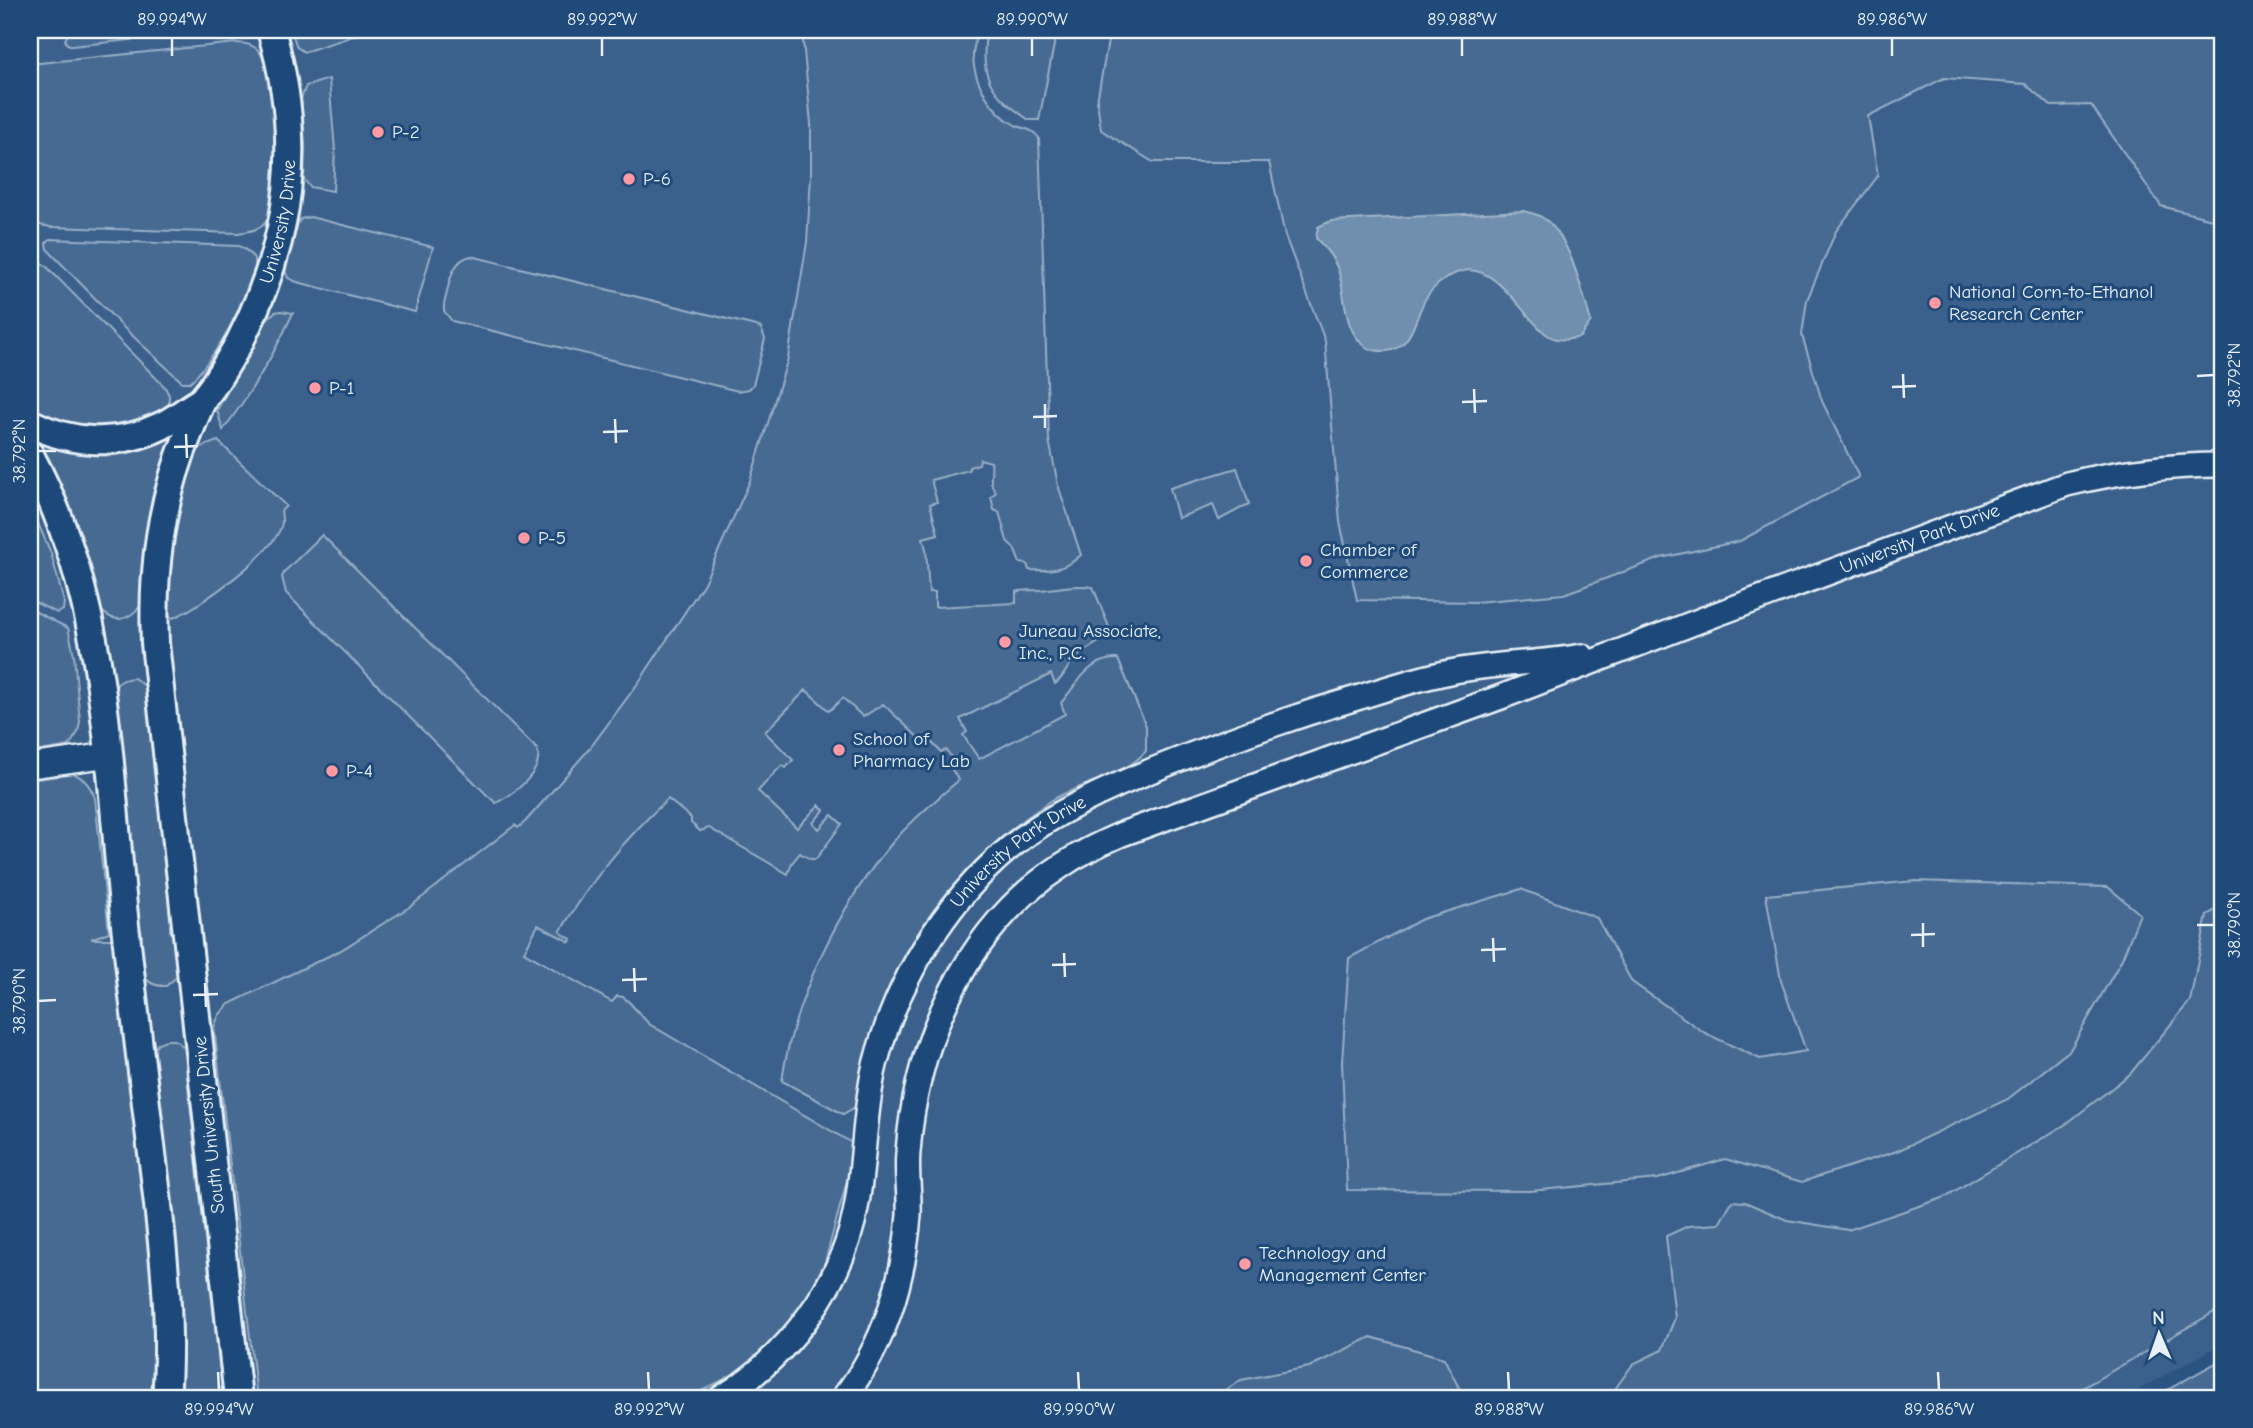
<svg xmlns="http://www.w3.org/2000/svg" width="2253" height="1428" font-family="'Comic Neue',sans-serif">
	<rect width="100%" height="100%" fill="#2b5482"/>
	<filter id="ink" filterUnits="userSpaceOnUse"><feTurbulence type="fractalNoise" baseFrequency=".0143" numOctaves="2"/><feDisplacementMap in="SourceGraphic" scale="14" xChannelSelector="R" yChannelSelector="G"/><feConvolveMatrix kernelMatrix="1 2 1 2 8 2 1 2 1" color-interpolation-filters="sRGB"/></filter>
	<g filter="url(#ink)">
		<polygon fill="#3a608b" points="30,30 2223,30 2223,1343 2124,1398 30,1398"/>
		<g fill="#476b93" stroke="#98aec6" stroke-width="2">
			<polygon points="70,30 228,30 72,46 67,44 65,40"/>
			<polygon points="291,30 372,30 304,52 297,47"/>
			<path d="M 802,30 L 977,30 C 976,39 973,48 973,57 C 974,83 992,112 1015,125 C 1024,129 1033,129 1039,138 L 1049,440 L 1058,485 L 1081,555 C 1065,570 1050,571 1029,570 L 1027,564 L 1020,563 L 1014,548 L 1007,541 L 999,512 L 994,510 L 991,497 L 996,492 C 987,482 993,473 991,462 L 980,459 L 979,464 L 969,467 L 969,470 L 931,480 L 937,502 L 930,504 L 938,534 L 923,538 L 926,549 L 929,592 L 935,592 L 935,607 L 1016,603 L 1016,592 C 1024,589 1031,591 1040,590 C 1058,588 1075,584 1093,587 L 1111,632 C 1100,644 1084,648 1073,661 C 1066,668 1064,678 1055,684 L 1051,674 L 960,719 L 967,732 L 963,735 L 979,759 L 1065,714 L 1061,703 C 1077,684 1090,657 1118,659 L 1146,726 L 1146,751 C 1122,779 1079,782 1049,802 C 974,851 912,924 880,1009 C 868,1040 862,1074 855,1107 L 843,1114 L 782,1081 C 793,1000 840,904 893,842 C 913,819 936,800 959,780 L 952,770 L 956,763 L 946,750 L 941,752 L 931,742 L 923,742 L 883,704 L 863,717 L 843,698 L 829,711 L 806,690 L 765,732 L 793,760 L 786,768 L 782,765 L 758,791 L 797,828 L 819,805 L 824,810 L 813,823 L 819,829 L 832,815 L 842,824 L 816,859 L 810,859 L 800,853 L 792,863 L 788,874 L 709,828 L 700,831 L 691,823 L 691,818 L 668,799 C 625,838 590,882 560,932 L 571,939 L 570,942 L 538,925 L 524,952 L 612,1002 L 617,996 L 623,997 L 629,1002 L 649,1024 L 852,1143 L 852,1162 L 825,1262 L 804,1303 L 771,1343 L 740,1371 L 688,1398 L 257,1398 L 214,1027 L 219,1015 L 229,1004 L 341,950 L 411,906 L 515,825 L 518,828 L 526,821 L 590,748 L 641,679 L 704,583 L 750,481 L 788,358 L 807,242 L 811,176 L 811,124 Z"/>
			<path d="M 987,30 L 1057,30 L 1039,120 L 1029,120 C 991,94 978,77 987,30 Z"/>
			<polygon points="1110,30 2223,30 2223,222 2161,206 2091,105 2051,106 2025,84 1944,78 1868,116 1878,176 1836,231 1807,300 1802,335 1822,401 1859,477 1740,541 1661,558 1564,594 1476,602 1357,600 1340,522 1325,341 1285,236 1269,162 1153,162 1101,130 1097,101"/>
			<path d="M 236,43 C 243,43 251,44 257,49 C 278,68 280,195 267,220 C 262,230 248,232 238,233 L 50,227 L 30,223 L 30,64 Z"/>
			<polygon points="329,79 335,150 333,191 310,187 304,179 305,144 301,99 306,86"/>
			<polygon points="310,217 433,247 415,312 297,282 288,278 285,270 297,225 301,219"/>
			<path d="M 50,239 L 239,246 C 245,249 253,254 255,261 C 261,282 208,369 190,382 L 182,382 L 122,326 L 47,249 L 46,243 Z"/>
			<polygon points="30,255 46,266 165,387 169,395 169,405 156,419 85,434 30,411"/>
			<path d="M 471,256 L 756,326 L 761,328 L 765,339 L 753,385 L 749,389 L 738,391 L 452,321 L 444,311 L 444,304 C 449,287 450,260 471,256 Z"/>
			<path d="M 281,311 L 293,313 C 274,355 251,393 223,430 L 217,410 L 268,318 L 275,312 Z"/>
			<path d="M 177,431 L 149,532 L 143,561 L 142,604 C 128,622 113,625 98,607 L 40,454 L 33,442 L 34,438 Z"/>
			<path d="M 218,441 L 286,506 L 281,511 C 282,516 283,522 281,527 C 272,554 199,608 173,618 L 167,615 L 167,552 L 190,460 L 201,447 Z"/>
			<polygon points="1237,468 1249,504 1219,520 1213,505 1178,518 1170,488"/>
			<polygon points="30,505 51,553 64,602 63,610 57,613 30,600"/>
			<path d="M 322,535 L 537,749 C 545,771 514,794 496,803 L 488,796 L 286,593 L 282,577 L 285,571 Z"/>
			<polygon points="30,609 68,628 74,655 80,722 78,732 69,746 30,753"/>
			<path d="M 134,678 L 148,688 L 175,920 L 170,925 L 170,931 L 176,935 L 179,975 L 166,986 C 138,987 140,962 138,941 L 142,936 L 141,930 L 136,927 L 110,694 C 116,683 121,679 134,678 Z"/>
			<path d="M 66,771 C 80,774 90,784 95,798 L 109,932 L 91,939 L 110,939 L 126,934 L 166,1398 L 31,1398 L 30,780 L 58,776 L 60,772 Z"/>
			<polygon points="1915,881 2108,887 2140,914 2121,961 2070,1050 2008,1099 1897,1151 1802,1182 1725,1159 1658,1179 1530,1191 1347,1190 1342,1062 1349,958 1422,919 1521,889 1597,918 1632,982 1705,1033 1760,1059 1806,1051 1781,981 1766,895"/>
			<polygon points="2223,906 2223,1307 2065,1398 1604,1398 1610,1396 1633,1364 1662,1350 1675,1318 1666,1236 1688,1226 1719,1224 1732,1201 1745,1202 1787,1220 1848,1230 1943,1198 2066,1124 2130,1074 2190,1001 2207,915"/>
			<polygon points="166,1040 175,1040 189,1051 190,1062 186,1068 223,1398 178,1398 152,1054 158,1043"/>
			<polygon points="1371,1337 1444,1358 1464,1398 1213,1398 1241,1380 1309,1367"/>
			<polygon points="2223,1359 2223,1398 2153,1398"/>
		</g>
		<path fill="#708ead" stroke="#a0b6cb" stroke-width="2" d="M 1523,211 C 1530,213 1537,214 1543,218 C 1570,234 1582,293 1591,321 L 1580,337 C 1570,339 1558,342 1549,336 C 1525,321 1498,263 1463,271 C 1450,274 1436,284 1428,295 C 1414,314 1415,348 1386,351 C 1379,351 1372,351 1366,347 C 1343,331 1346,297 1339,273 C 1335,259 1326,249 1316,238 L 1318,227 L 1331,221 Z"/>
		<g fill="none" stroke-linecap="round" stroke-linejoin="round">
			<defs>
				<g id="tertiary">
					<polyline points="30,766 109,755"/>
					<path id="s1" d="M 721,1398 C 789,1356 844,1283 857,1203 C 865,1157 864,1110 875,1065 C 901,964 968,864 1061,813 C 1110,786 1164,765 1217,745 C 1264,727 1312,711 1360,697 C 1388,688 1416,679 1445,673 C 1490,663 1537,664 1582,656"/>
					<path id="s2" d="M 843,1398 C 884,1347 904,1280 909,1215 C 910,1194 906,1173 908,1152 C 916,1041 966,928 1061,866 C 1080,853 1101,843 1122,834 L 1501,697 L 1709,617 L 2067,484 C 2120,471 2169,465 2223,465"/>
				</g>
				<g id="secondary">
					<path d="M 30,423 C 72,444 118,447 161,426 C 176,419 188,408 203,400"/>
					<path d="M 30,455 C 111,607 107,767 126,934 C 135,1018 146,1103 156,1187 C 164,1256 172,1328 166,1398"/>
					<path id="s3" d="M 238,1398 L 155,643 C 152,571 160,503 188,435 C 192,424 197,412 202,401 C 205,395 211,390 214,384 C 223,370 231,357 239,343 C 292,240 304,141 271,30"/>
				</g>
			</defs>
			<use href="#tertiary" stroke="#e8f1f8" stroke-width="28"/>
			<use href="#secondary" stroke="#e8f1f8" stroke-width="32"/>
			<use href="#tertiary" stroke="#1f4a7a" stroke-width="23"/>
			<use href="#secondary" stroke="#1f4a7a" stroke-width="26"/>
		</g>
	</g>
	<path fill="none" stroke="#e8f1f8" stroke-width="2.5" d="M 172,38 L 172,56M 602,38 L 602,56M 1032,38 L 1032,56M 1462,38 L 1462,56M 1892,38 L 1892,56M 1903,374 L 1904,398M 2197,376 L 2214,375M 1892,387 L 1916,386M 1474,389 L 1475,413M 1462,402 L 1487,401M 1045,404 L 1045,428M 1033,417 L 1057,416M 615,419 L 616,443M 603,432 L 628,431M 186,434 L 187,458M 174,447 L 198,446M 38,451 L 56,451M 1923,923 L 1923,947M 2197,925 L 2214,925M 1911,935 L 1935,934M 1493,938 L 1494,962M 1481,950 L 1506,949M 1064,953 L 1065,977M 1052,965 L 1076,964M 634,968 L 635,992M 622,980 L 647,979M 205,983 L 206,1007M 193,995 L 218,994M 38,1001 L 56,1000M 218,1372 L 219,1390M 648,1372 L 649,1390M 1078,1372 L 1079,1390M 1508,1372 L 1509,1390M 1938,1372 L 1939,1390"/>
	<g fill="#ff9aa2" stroke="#1f4a7a" stroke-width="2.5">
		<circle cx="378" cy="132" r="7"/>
		<circle cx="629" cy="179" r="7"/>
		<circle cx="1935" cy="303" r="7"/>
		<circle cx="315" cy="388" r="7"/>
		<circle cx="524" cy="538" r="7"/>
		<circle cx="1306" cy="561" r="7"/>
		<circle cx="1005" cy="642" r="7"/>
		<circle cx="839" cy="750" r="7"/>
		<circle cx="332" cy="771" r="7"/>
		<circle cx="1245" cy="1264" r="7"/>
	</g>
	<g text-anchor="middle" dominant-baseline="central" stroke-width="6" stroke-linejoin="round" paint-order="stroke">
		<g font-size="19" fill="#e8f1f8" stroke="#1f4a7a" text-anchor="start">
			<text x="392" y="132">P-2</text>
			<text x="643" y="179">P-6</text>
			<text x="1949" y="292">National Corn-to-Ethanol<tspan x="1949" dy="22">Research Center</tspan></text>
			<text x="329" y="388">P-1</text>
			<text x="538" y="538">P-5</text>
			<text x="1320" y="550">Chamber of<tspan x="1320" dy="22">Commerce</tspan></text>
			<text x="1019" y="631">Juneau Associate,<tspan x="1019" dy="22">Inc., P.C.</tspan></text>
			<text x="853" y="739">School of<tspan x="853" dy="22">Pharmacy Lab</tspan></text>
			<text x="346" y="771">P-4</text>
			<text x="1259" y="1253">Technology and<tspan x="1259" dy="22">Management Center</tspan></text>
		</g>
		<g font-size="19" fill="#e8f1f8" stroke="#1f4a7a">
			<text stroke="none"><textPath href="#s3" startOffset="1206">University Drive</textPath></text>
			<text stroke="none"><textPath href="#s2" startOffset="1516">University Park Drive</textPath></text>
			<text stroke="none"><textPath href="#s1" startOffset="648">University Park Drive</textPath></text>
			<text transform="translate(209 1125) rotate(-96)">South University Drive</text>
		</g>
	</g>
	<rect width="2253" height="1428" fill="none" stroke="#1f4a7a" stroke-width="77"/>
	<g transform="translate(2159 1334) rotate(358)" stroke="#1f4a7a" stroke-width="5" paint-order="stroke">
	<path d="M0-5L12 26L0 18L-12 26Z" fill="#e8f1f8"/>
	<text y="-10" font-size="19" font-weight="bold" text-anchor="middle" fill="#e8f1f8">N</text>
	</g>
	<rect x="38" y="38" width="2176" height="1352" fill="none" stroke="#e8f1f8" stroke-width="2.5"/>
	<g font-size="18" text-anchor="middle" fill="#e8f1f8">
		<text x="172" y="25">89.994°W</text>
		<text x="602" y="25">89.992°W</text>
		<text x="1032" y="25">89.990°W</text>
		<text x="1462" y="25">89.988°W</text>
		<text x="1892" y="25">89.986°W</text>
		<text transform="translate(2234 375) rotate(-90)" y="6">38.792°N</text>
		<text transform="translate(19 451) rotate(-90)" y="6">38.792°N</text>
		<text transform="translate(2234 925) rotate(-90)" y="6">38.790°N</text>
		<text transform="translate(19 1001) rotate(-90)" y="6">38.790°N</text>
		<text x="219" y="1415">89.994°W</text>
		<text x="649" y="1415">89.992°W</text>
		<text x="1079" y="1415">89.990°W</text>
		<text x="1509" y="1415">89.988°W</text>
		<text x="1939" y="1415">89.986°W</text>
	</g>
</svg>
